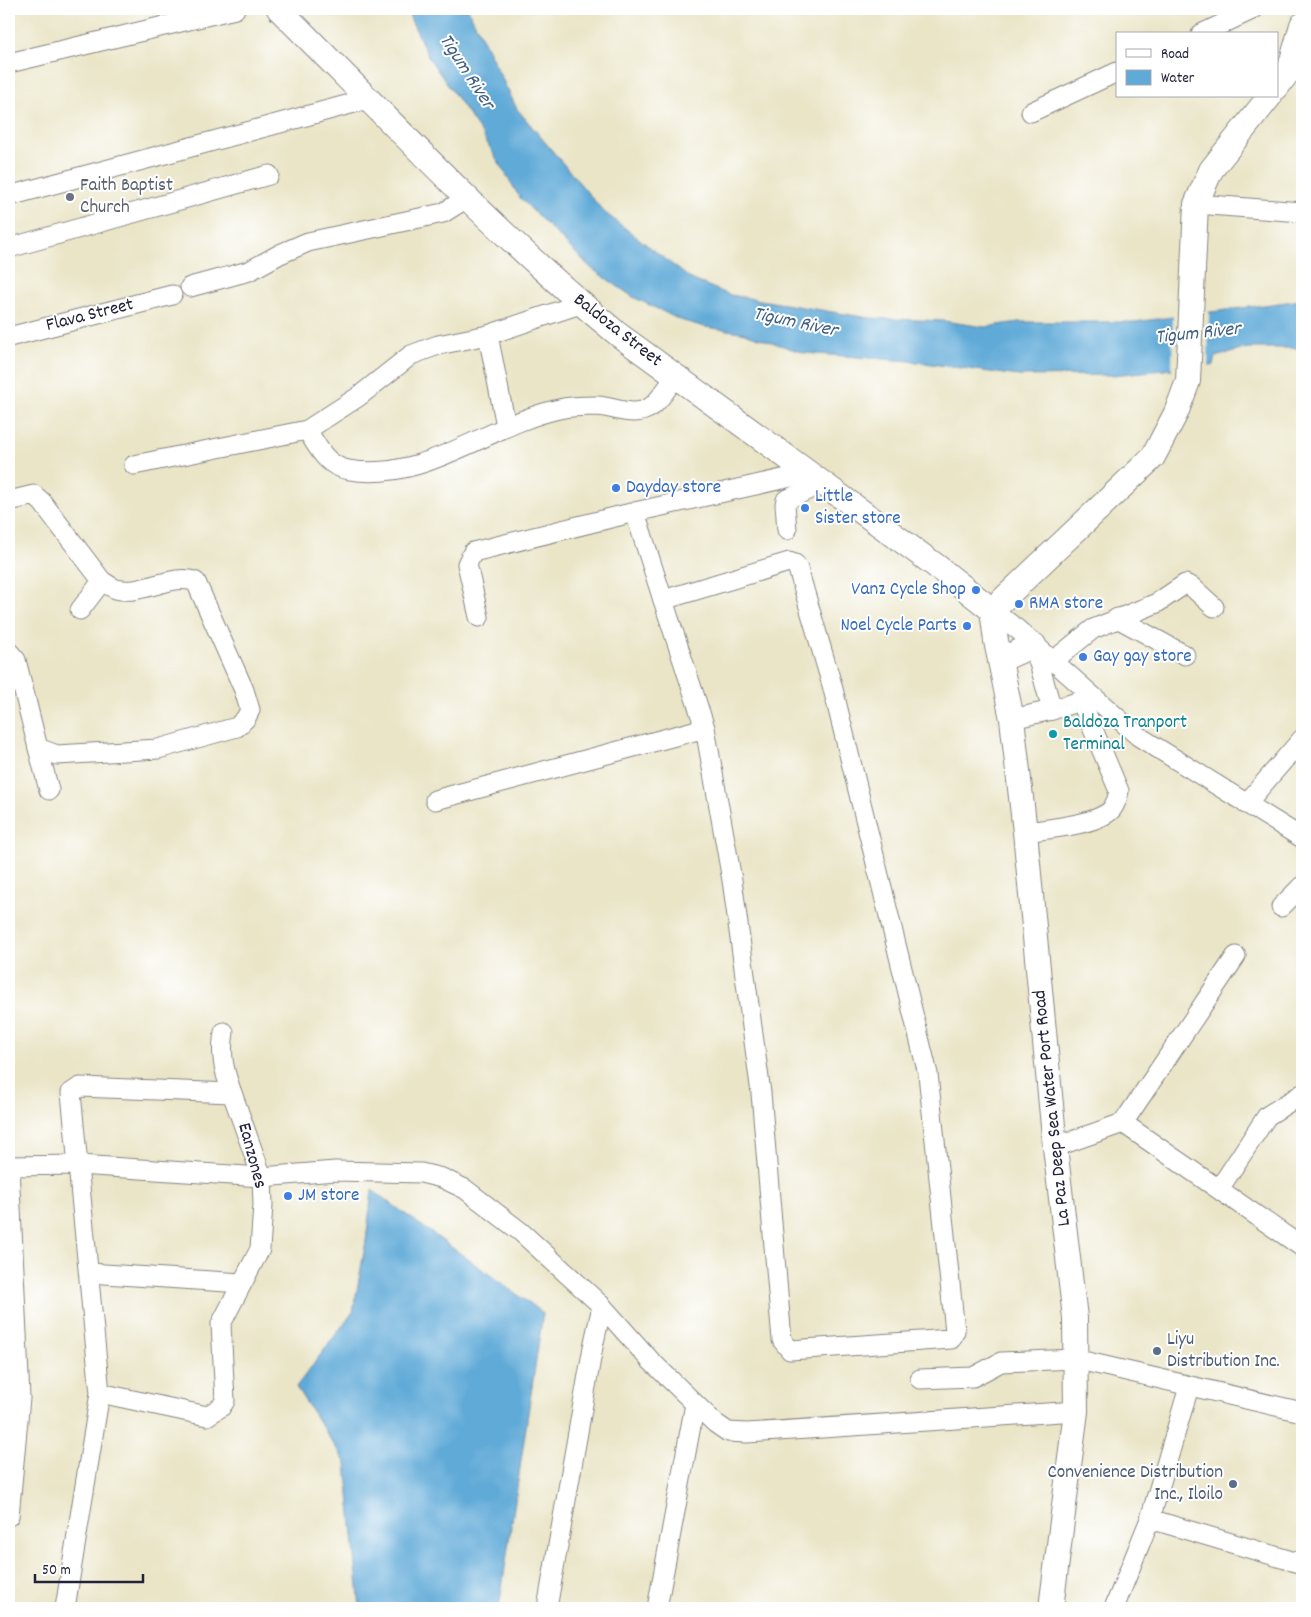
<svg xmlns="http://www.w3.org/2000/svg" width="1311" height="1617" font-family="Dekko,sans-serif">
	<rect width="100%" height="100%" fill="#fff"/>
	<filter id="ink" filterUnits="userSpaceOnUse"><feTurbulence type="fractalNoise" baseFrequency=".02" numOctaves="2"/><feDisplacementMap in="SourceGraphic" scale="10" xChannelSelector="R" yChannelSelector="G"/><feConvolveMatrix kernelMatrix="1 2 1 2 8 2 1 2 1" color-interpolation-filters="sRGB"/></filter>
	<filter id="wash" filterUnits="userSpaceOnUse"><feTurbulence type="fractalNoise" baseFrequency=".0096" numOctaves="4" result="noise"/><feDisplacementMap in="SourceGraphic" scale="20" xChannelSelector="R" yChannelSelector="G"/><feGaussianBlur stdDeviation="1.12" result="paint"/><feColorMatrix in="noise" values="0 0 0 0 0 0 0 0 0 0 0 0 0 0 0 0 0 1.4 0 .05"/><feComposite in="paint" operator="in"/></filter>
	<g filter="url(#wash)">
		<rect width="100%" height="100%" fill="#eae5c7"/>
		<g fill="#60aad8" stroke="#41668a">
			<polygon points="406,9 468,9 517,109 604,212 691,279 730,295 869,318 944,321 984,327 1019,322 1135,322 1302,300 1302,348 1248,348 1215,357 1213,365 1113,375 1019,376 910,361 804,353 741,332 705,327 680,320 633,297 591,268 520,198 482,134 429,58"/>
			<polygon points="372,1190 543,1313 499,1608 360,1608 346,1463 296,1387 353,1312 366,1241"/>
		</g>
		<polygon fill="#eae5c7" points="1209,310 1208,368 1172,372 1173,315"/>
	</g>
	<g filter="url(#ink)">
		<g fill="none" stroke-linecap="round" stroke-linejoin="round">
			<defs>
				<g id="minor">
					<polyline points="1201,34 1254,9"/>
					<polyline points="9,63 235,9"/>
					<polyline points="1031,112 1117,72"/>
					<polyline points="9,196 369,99"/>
					<polyline points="1196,204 1302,212"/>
					<polyline points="9,248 269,175"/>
					<polyline points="190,287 249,271 280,254 308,242 443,213 467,198"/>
					<polyline points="488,335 506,426"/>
					<polyline points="9,337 172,295"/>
					<path d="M 307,430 C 319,449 326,466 349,470 C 425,483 489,424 559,409 C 571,406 585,406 597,406 C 616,407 634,419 652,406 C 661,399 669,385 676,376"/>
					<polyline points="134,465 307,430 358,397 411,355 438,345 488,335 580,304"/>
					<path d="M 9,501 L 34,495 L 42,502 L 102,581 C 106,583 111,587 116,589 C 143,596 173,572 196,582 L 244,690 L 250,710 L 246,718 L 237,727 L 158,749 L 57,755 L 38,748 L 16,660 L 9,652"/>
					<polyline points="635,512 663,600"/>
					<polyline points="787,530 785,504 786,500 823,483"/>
					<polygon points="789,562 795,564 798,569 832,685 928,1074 955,1331 951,1339 790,1350 782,1340 761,1093 732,880 705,728 663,600"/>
					<polyline points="80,610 102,581"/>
					<polyline points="992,610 1017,629 1138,736 1302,838"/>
					<polyline points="479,617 467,564 473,552 635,512 809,473"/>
					<polyline points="1117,618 1185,655"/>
					<polyline points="1034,645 1052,710"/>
					<polyline points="1053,661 1093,629 1157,603 1185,584 1192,587 1214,607"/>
					<path d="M 1012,719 L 1052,710 L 1077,702 L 1084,708 L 1119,791 C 1118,797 1116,803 1112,809 C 1098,825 1046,829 1025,832"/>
					<polyline points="38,748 49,790"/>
					<polyline points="435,800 705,728"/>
					<polyline points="1246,804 1302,739"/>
					<polyline points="1281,907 1302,886"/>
					<path d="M 224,1032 C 220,1055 224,1071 232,1093"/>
					<polyline points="1123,1123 1302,1247"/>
					<polyline points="1055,1147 1123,1123 1236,956"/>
					<polyline points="9,1166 79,1165 262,1177 335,1171 421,1173 442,1178 465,1189 521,1232 602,1306 650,1360 715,1423 728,1432 747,1433 1076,1411"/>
					<polyline points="1219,1189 1267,1116 1302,1094"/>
					<polyline points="89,1273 242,1283"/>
					<polyline points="920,1379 973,1377 1001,1362 1075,1359 1302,1412"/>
					<polyline points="9,1516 20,1398 9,1166"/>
					<polyline points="1150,1519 1302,1564"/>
					<polyline points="65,1608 100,1393 71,1093 80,1087 232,1093 262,1177 263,1205 260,1249 221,1324 225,1401 221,1407 207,1416 100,1393"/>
					<polyline points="547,1608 593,1347 602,1306"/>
					<polyline points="657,1608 695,1404"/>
					<polyline points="1114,1608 1150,1519 1189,1387"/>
				</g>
				<g id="major">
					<path d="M 279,9 C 390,120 497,235 619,335 L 935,565 L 992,610"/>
					<polyline points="1277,87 1289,71 1302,25"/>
					<polyline points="992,610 996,641 1012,719 1025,832 1055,1147 1075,1318 1076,1411 1051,1608"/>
					<polyline points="992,610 1153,457 1176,413 1188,381 1196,204 1211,170 1270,96"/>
					<polyline points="1000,660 1034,645"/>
				</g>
			</defs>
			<use href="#minor" stroke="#868481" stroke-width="21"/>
			<use href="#major" stroke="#868481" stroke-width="26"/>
			<use href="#minor" stroke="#fff" stroke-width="19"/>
			<use href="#major" stroke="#fff" stroke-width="24"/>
		</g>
	</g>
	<circle fill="#6b7280" stroke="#fff" stroke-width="2" cx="70" cy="197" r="5"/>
	<g fill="#3f7fe0" stroke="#fff" stroke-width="2">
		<circle cx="616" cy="488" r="5"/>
		<circle cx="805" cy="508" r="5"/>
		<circle cx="976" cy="590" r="5"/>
		<circle cx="1019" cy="604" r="5"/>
		<circle cx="967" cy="626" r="5"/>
		<circle cx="1083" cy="657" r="5"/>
		<circle cx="288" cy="1196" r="5"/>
	</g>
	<circle fill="#0f9aa8" stroke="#fff" stroke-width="2" cx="1053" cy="734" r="5"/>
	<g fill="#5c6f8a" stroke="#fff" stroke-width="2">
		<circle cx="1157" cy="1351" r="5"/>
		<circle cx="1233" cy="1484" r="5"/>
	</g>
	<g text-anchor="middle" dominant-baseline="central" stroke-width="4" stroke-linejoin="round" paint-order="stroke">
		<g font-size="19" fill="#5b616d" stroke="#fff" text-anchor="start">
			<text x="80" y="186">Faith Baptist<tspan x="80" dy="22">Church</tspan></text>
		</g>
		<g font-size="19" fill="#22223b" stroke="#fff">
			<text transform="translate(90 316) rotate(-14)">Flava Street</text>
			<text transform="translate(617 331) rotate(38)">Baldoza Street</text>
			<text transform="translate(1053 1108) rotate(-96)">La Paz Deep Sea Water Port Road</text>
			<text transform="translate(251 1156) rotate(75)">Eanzones</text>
		</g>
		<g font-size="19" fill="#366cbe" stroke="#fff" text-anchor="start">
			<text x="626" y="488">Dayday store</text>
			<text x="815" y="497">Little<tspan x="815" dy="22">Sister store</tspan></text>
			<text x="966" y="590" text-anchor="end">Vanz Cycle Shop</text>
			<text x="1029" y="604">RMA store</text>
			<text x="957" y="626" text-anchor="end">Noel Cycle Parts</text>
			<text x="1093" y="657">Gay gay store</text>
			<text x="298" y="1196">JM store</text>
		</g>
		<g font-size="19" fill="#0d838f" stroke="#fff" text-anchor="start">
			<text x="1063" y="723">Baldoza Tranport<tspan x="1063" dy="22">Terminal</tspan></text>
		</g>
		<g font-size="19" fill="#4e5e75" stroke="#fff" text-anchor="start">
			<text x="1167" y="1340">Liyu<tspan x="1167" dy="22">Distribution Inc.</tspan></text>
			<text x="1223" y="1473" text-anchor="end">Convenience Distribution<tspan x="1223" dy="22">Inc., Iloilo</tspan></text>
		</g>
		<g font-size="20" font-style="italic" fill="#3e5f82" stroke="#fff">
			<text transform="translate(466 72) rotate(57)">Tigum River</text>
			<text transform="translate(795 323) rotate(12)">Tigum River</text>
			<text transform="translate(1198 334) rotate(-6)">Tigum River</text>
		</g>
	</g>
	<rect width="1311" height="1617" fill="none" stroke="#fff" stroke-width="30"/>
	<rect x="1116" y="32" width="162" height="65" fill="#ffffff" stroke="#a7a7b1"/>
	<rect x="1126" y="49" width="25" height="8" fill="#ffffff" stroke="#a7a7b1"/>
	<text x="1161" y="58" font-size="15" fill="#22223b">Road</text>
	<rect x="1126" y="70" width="25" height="15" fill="#60aad8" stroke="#a7a7b1"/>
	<text x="1161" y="82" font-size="15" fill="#22223b">Water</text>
	<path d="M35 1574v8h108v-8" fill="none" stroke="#22223b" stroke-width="2.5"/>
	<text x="42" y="1574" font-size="15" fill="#22223b" stroke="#ffffff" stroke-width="4" paint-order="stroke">50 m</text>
</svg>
